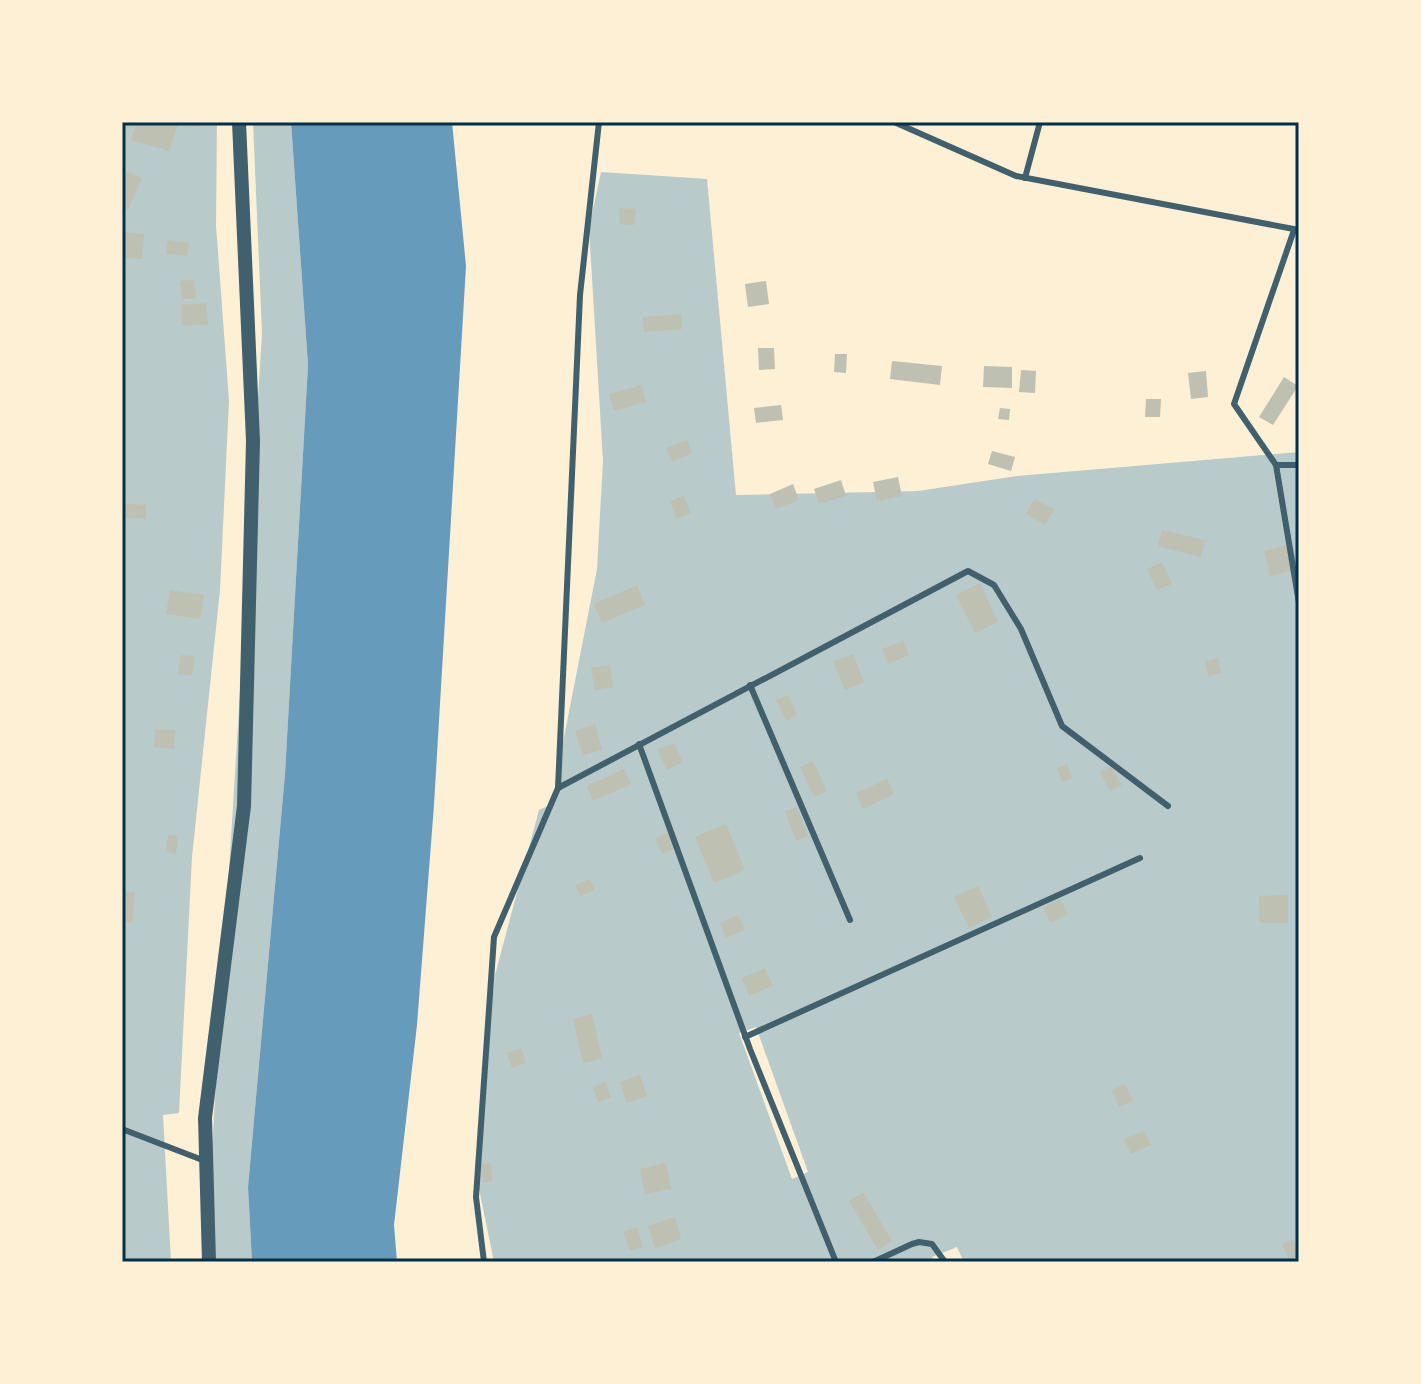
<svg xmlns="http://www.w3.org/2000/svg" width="1421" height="1384" font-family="Manrope,sans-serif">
	<rect width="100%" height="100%" fill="#fdf0d5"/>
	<g fill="#b9caca" fill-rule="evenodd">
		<polygon points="122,122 217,122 216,225 229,401 220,590 192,857 179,1113 163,1115 171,1262 122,1262"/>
		<polygon points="253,122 291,122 308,365 285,774 248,1187 252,1262 213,1262 209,1198 262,333"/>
		<path d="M 601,172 L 707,179 L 736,495 L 918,491 L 1017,476 L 1299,452 L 1299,1262 L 964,1262 L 957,1247 L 932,1257 L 934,1262 L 494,1262 L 475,1169 L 483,1086 L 495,975 L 539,810 L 555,803 L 556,778 L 597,569 L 603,461 L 589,228 ZM 756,1027 L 808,1172 L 792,1179 L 739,1033 Z"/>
	</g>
	<polygon fill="#669bbc" points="291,122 452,122 466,266 434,805 417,1025 394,1225 397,1262 252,1262 248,1187 285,774 308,365"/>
	<g fill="#bec0b2">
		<polygon points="137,122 178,124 169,151 131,140"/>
		<polygon points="122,170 142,178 128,210 122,207"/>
		<polygon points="620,208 636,209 634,225 619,224"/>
		<polygon points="122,232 144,234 142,259 122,258"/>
		<polygon points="168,240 189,243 187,256 166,254"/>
		<polygon points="194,280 196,298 182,299 180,281"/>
		<polygon points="766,281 769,304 748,307 745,284"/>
		<polygon points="206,303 208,324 182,326 181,305"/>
		<polygon points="681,314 682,329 644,332 643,317"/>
		<polygon points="758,348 774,348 775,369 759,370"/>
		<polygon points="835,354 847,354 846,373 834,372"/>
		<polygon points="892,361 942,366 940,385 890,379"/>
		<polygon points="984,366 1012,367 1012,388 983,387"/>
		<polygon points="1021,370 1036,371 1035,393 1019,392"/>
		<polygon points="1206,371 1208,397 1191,399 1188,373"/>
		<polygon points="1284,377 1298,386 1273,425 1259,417"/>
		<polygon points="642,385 646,402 614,411 609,394"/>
		<polygon points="1146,399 1161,399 1160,417 1145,417"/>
		<polygon points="781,405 783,420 756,423 754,408"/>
		<polygon points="1000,408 1010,409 1009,420 998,419"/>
		<polygon points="687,440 692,453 672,462 666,448"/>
		<polygon points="992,451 1015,457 1011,471 988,464"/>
		<polygon points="898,477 902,496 877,501 873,482"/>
		<polygon points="841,480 846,496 819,504 814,489"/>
		<polygon points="793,484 799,500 776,509 770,494"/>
		<polygon points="684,496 691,513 676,519 670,501"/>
		<polygon points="1034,499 1054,509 1045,525 1026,514"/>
		<polygon points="122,503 146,505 146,519 122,517"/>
		<polygon points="1162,530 1205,540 1201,557 1158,546"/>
		<polygon points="1288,545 1294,570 1270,576 1264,551"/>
		<polygon points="1162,562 1172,584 1157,590 1147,569"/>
		<polygon points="980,583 998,622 975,633 956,595"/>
		<polygon points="637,585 645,605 602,623 594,604"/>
		<polygon points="170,590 204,595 200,619 166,614"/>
		<polygon points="903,641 909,655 888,664 882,649"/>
		<polygon points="853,654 864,682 845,690 833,662"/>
		<polygon points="181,655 195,656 192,676 178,674"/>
		<polygon points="1218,658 1221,673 1208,676 1205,661"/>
		<polygon points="610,665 613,687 595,690 591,668"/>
		<polygon points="788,695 797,715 786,721 776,700"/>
		<polygon points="595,724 602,750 583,755 575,731"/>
		<polygon points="155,729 175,730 174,749 154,747"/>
		<polygon points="674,743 683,762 667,770 657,750"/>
		<polygon points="813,761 827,791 814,797 800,767"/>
		<polygon points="1067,764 1072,778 1062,782 1057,768"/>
		<polygon points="1111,766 1122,785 1110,791 1100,772"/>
		<polygon points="624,769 631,784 593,801 587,786"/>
		<polygon points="887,779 894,794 863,809 856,793"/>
		<polygon points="797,807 808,836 796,841 785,811"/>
		<polygon points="726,824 745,870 714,883 695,837"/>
		<polygon points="668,832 675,848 662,854 655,838"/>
		<polygon points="168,835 178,836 176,854 166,852"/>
		<polygon points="590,879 595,890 580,896 575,885"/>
		<polygon points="978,886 992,917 969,928 954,897"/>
		<polygon points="122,891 135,892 132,923 122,921"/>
		<polygon points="1288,895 1288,923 1260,923 1259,896"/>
		<polygon points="1060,899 1068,914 1051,923 1043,908"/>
		<polygon points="738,915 745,930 726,938 720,923"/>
		<polygon points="765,968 773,986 749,996 742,978"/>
		<polygon points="592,1014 602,1059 583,1063 573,1019"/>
		<polygon points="521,1048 526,1063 512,1068 507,1053"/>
		<polygon points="640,1075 647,1096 627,1103 620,1082"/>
		<polygon points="605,1082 611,1098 598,1102 593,1087"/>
		<polygon points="1125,1084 1133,1101 1119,1107 1111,1090"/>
		<polygon points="1144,1131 1151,1145 1131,1154 1124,1139"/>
		<polygon points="491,1163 492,1181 483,1182 481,1164"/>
		<polygon points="666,1163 671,1189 645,1194 640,1169"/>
		<polygon points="863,1192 892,1241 878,1250 849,1201"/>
		<polygon points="675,1217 681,1239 655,1248 648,1226"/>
		<polygon points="637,1227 643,1247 630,1251 623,1232"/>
		<polygon points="1294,1239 1299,1256 1289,1260 1282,1244"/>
	</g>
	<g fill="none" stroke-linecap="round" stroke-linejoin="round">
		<g stroke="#3f606c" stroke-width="6">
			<polyline points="894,122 1016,176 1299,230"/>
			<polyline points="1025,178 1040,122"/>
			<polyline points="1294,230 1234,404 1276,465 1299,603"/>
			<polyline points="1276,465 1299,465"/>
			<polyline points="750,685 850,920"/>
			<polyline points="639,744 750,1049 836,1262"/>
			<polyline points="558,788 580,295 599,122"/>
			<polyline points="745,1037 1140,858"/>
			<polyline points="122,1129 205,1161"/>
			<polyline points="484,1262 476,1197 494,937 558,788 968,571 994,585 1021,629 1062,726 1168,806"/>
			<polyline points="873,1262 912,1244 919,1242 932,1244 945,1262"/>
		</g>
		<polyline stroke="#3f606c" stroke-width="14" points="209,1262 205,1118 244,806 253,441 239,122"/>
	</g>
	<rect width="1421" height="1384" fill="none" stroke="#fdf0d5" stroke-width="248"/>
	<rect x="124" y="124" width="1173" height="1136" fill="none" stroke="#003049" stroke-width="3"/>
</svg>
